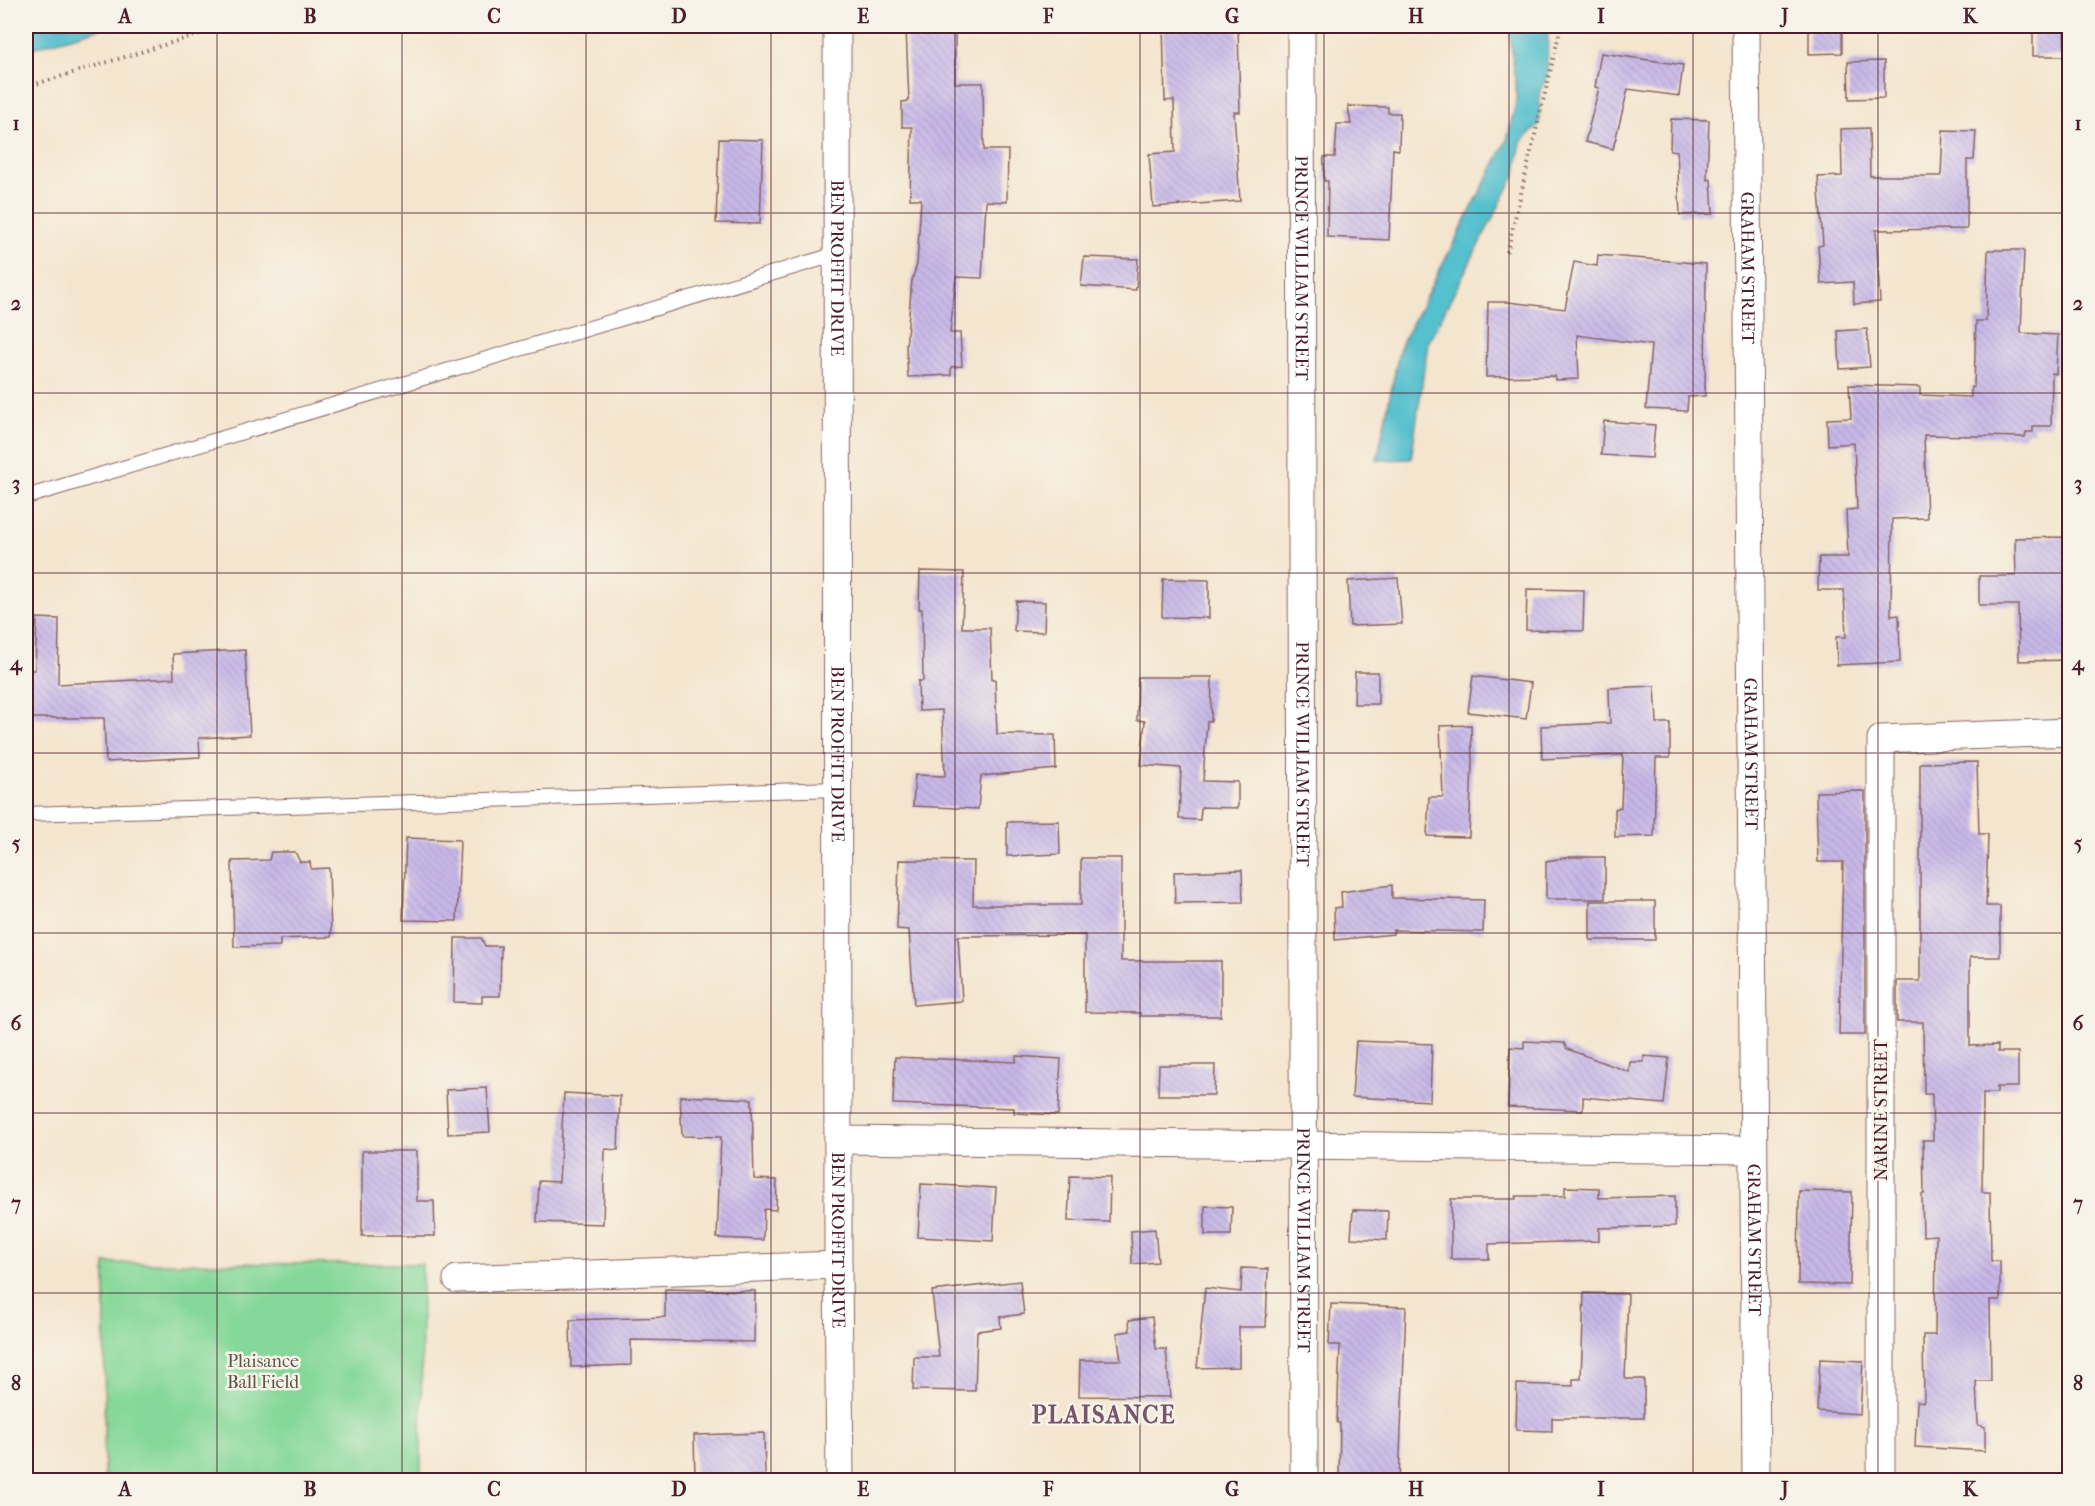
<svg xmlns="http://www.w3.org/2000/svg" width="2095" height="1506" font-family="'IM FELL French Canon',serif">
	<defs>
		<pattern id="building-back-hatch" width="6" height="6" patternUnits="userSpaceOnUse" patternTransform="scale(1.5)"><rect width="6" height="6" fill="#c8b8e8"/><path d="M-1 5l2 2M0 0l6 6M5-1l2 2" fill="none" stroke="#ad9ec7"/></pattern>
	</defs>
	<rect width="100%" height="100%" fill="#f7f3e8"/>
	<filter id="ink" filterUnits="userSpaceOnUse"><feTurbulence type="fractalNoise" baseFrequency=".0167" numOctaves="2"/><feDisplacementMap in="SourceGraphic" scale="12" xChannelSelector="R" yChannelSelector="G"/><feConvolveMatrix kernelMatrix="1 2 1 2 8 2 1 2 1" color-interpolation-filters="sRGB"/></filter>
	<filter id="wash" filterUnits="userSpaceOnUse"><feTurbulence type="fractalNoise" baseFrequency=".008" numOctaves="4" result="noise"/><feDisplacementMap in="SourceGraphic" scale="24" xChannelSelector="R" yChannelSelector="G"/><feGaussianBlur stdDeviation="1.35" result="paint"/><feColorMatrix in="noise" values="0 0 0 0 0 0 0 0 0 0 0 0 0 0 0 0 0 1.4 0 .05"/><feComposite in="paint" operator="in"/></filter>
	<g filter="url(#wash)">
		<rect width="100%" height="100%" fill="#f4e5ce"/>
		<polygon fill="#85d899" stroke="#687c62" stroke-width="1.5" points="105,1263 422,1264 421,1480 104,1480"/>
		<g fill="#54c0ce" stroke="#4f707c" stroke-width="1.5">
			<polygon points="26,26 109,26 26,50"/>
			<polygon points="1509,26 1548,26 1547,76 1540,90 1539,124 1521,142 1516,173 1428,343 1411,459 1377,460 1400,347 1507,140 1517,98"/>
		</g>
		<g id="blocks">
			<g fill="url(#building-back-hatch)">
				<polygon points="1163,26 1238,26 1240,112 1234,112 1240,201 1153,207 1149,154 1175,152 1174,100 1165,101"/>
				<polygon points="1809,26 1842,26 1842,53 1809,54"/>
				<polygon points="2033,26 2064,26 2065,56 2033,56"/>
				<polygon points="955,27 955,83 983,83 984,150 1008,150 1007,202 986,201 982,278 956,277 950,333 960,333 962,366 951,367 951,375 908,377 906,347 912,280 917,264 921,199 910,199 912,127 902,127 902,102 909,101 906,28"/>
				<polygon points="1601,53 1683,65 1679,96 1628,89 1613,149 1585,142 1599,88 1595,87"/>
				<polygon points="1884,61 1884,98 1849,99 1848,62"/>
				<polygon points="1348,106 1388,107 1388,113 1400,113 1399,150 1393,149 1389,240 1327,237 1328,181 1324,181 1324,157 1335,157 1337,124 1351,124"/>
				<polygon points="1671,119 1709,120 1707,180 1711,179 1713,214 1680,215 1677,151 1670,150"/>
				<polygon points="1869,128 1870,176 1941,176 1943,130 1976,131 1974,160 1967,160 1967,229 1876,230 1880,302 1854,304 1853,282 1821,284 1818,246 1823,245 1818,177 1842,176 1841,129"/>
				<polygon points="719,139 763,140 760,224 716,223"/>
				<polygon points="1988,250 2024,250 2021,333 2058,335 2056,374 2052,373 2051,426 2033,426 2033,432 2026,432 2025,437 1924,435 1927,518 1892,519 1891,616 1899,615 1900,662 1837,665 1836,637 1846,637 1844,590 1818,590 1819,557 1848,557 1846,510 1857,509 1854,443 1828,445 1827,419 1851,418 1849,385 1920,387 1920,395 1971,397 1971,387 1974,387 1976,321 1986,321"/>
				<polygon points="1598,255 1706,264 1705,396 1688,397 1687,411 1646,409 1651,345 1577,335 1579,379 1555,380 1555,376 1486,377 1488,302 1508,302 1565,309 1574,262 1597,266"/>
				<polygon points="1084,257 1138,259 1136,290 1081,286"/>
				<polygon points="1867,329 1870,367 1840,369 1838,331"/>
				<polygon points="1604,421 1655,425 1652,458 1601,455"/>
				<polygon points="2070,537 2070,660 2019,661 2018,605 1979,605 1979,576 2016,576 2015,538"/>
				<polygon points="920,571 964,572 962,628 990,628 992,679 995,679 997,734 1055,735 1056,769 981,776 978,809 913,806 915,775 945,776 942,710 919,711 918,681 923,681 922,609 919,609"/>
				<polygon points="1398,578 1402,624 1350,626 1348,581"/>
				<polygon points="1163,579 1209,580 1209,618 1162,617"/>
				<polygon points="1527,589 1584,590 1583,631 1526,630"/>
				<polygon points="1016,601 1045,602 1044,632 1014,631"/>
				<polygon points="37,618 59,619 58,684 174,678 173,654 245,650 250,735 199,738 200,757 106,762 104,718 26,718 26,670 35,670"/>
				<polygon points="1355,672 1378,672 1378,704 1354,704"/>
				<polygon points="1473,676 1531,683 1526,719 1468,712"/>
				<polygon points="1138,677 1212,677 1211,721 1207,721 1203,781 1238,782 1238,808 1201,807 1200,820 1179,819 1181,768 1141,765 1145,721 1137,720"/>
				<polygon points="1655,686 1657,723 1670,723 1670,758 1656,758 1654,836 1615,837 1615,809 1621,807 1623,755 1542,759 1541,726 1610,723 1609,688"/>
				<polygon points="1471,725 1472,764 1469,837 1427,836 1429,797 1443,797 1440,726"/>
				<polygon points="1977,762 1979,834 1988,834 1986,906 2000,906 2000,957 1970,957 1970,1046 1998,1045 1998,1052 2018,1052 2018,1087 1997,1087 1997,1093 1983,1093 1982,1192 1990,1192 1991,1261 2000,1261 2000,1300 1990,1300 1991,1381 1976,1381 1978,1425 1985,1427 1985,1451 1915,1447 1917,1401 1924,1402 1923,1335 1935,1335 1936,1235 1923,1236 1922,1194 1924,1194 1923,1140 1933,1140 1932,1094 1924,1094 1923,1022 1897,1022 1897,981 1920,981 1920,763"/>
				<polygon points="1865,791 1865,1035 1839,1035 1843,862 1818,862 1816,792"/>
				<polygon points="1059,821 1060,854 1007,856 1007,822"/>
				<polygon points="406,838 460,840 457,921 403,920"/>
				<polygon points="271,852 295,852 300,862 310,862 311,869 329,868 331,937 280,939 280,946 234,947 232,861 269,860"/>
				<polygon points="1571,857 1605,857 1605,899 1546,899 1546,861"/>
				<polygon points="1081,858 1121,858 1121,961 1221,961 1221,1016 1140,1016 1140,1013 1085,1012 1085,935 958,936 962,1001 914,1005 909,930 897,929 899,860 974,861 973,905 1081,905"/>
				<polygon points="1242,870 1243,902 1175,903 1174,872"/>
				<polygon points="1392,885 1392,898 1484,900 1483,932 1393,930 1393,934 1335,940 1334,908 1342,907 1341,892"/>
				<rect x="1590" y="901" width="65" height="39"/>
				<polygon points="455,938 481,938 485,946 501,946 500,996 482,996 482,1003 454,1002"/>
				<polygon points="1356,1041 1432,1044 1430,1101 1352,1097"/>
				<polygon points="1524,1041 1564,1043 1567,1049 1629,1072 1630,1062 1644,1062 1644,1056 1669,1058 1664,1104 1583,1097 1583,1110 1508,1107 1510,1047 1524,1048"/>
				<polygon points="1016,1056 1061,1059 1058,1115 1014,1113 1014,1108 893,1104 895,1057 1016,1062"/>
				<polygon points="1159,1065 1215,1065 1214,1095 1158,1095"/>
				<polygon points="487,1088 490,1132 448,1134 446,1090"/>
				<polygon points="564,1093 620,1096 618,1150 605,1149 603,1224 537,1222 539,1181 559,1182"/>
				<polygon points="680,1096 752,1099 754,1179 777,1180 776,1210 764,1209 763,1240 717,1238 721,1137 682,1136"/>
				<polygon points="362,1151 417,1151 417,1201 434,1201 435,1236 362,1236"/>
				<polygon points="1070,1176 1110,1177 1109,1222 1068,1221"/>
				<polygon points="921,1184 996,1188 993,1241 918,1237"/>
				<polygon points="1565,1187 1599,1188 1599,1198 1675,1196 1675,1226 1599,1228 1599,1241 1489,1244 1489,1259 1451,1259 1451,1199 1516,1199 1516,1196 1565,1196"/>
				<polygon points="1799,1191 1852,1192 1850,1285 1798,1284"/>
				<polygon points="1205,1206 1232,1207 1231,1235 1205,1235"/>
				<polygon points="1353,1210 1388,1211 1387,1240 1351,1238"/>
				<polygon points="1155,1229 1158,1262 1132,1264 1131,1231"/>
				<polygon points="1242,1268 1268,1269 1266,1327 1239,1327 1239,1367 1197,1368 1205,1288 1241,1292"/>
				<polygon points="1020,1281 1024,1314 1000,1317 1001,1328 977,1331 975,1391 913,1390 914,1357 939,1357 932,1291"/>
				<polygon points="665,1289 755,1291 754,1342 631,1340 631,1365 571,1367 570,1320 665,1317"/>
				<polygon points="1584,1293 1628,1294 1625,1379 1644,1379 1644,1418 1552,1418 1552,1431 1516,1430 1517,1384 1573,1386 1573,1379 1581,1379"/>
				<polygon points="1331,1304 1406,1307 1399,1480 1339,1480 1340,1423 1337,1423 1340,1345 1329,1345"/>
				<polygon points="1152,1317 1156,1349 1166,1349 1170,1397 1079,1396 1080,1360 1121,1360 1117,1333 1130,1331 1129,1320"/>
				<polygon points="1820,1359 1863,1361 1860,1414 1817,1411"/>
				<polygon points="764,1433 765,1476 695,1478 694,1435"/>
			</g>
		</g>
	</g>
	<g filter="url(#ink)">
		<use href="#blocks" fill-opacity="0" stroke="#866464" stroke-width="1.5"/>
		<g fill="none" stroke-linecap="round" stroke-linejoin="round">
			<defs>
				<g id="lane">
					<polyline points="26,497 837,254"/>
					<polyline points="26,814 838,789"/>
				</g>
				<g id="street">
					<path id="s1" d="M 837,26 L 838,1265 L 840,1480"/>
					<path id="s2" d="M 1301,26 L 1304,1480"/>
					<path id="s3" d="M 1746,26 L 1756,1480"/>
					<polyline points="838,1140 1753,1150"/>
					<polyline points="457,1279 838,1265"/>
					<polyline points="1881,1480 1881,739 2070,732"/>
				</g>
			</defs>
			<use href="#lane" stroke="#866464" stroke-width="16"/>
			<use href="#street" stroke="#866464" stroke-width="29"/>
			<g stroke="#866464" stroke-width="4" stroke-dasharray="1.5 4.5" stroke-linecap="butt">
				<polyline points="26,87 226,26"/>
				<polyline points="1507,252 1561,26"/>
			</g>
			<use href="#lane" stroke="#fff" stroke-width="14"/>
			<use href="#street" stroke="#fff" stroke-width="27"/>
		</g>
	</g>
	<path fill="none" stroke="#4a1f2b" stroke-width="1.5" stroke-opacity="0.55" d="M 217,26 L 217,1480M 402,26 L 402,1480M 586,26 L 586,1480M 771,26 L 771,1480M 955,26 L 955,1480M 1140,26 L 1140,1480M 1324,26 L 1324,1480M 1509,26 L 1509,1480M 1693,26 L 1693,1480M 1878,26 L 1878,1480M 26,213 L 2070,213M 26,393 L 2070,393M 26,573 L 2070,573M 26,753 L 2070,753M 26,933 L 2070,933M 26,1113 L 2070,1113M 26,1293 L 2070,1293"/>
	<g text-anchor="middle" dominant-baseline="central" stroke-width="5" stroke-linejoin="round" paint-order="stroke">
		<g font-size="18" fill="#4a1f2b" stroke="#f7f3e8">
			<text stroke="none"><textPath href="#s1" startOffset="242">BEN PROFFIT DRIVE</textPath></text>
			<text stroke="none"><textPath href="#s2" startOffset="242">PRINCE WILLIAM STREET</textPath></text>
			<text stroke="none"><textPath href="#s3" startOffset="242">GRAHAM STREET</textPath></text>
			<text stroke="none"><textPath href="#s1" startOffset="728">BEN PROFFIT DRIVE</textPath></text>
			<text stroke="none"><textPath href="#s2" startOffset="728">PRINCE WILLIAM STREET</textPath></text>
			<text stroke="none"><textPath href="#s3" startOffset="728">GRAHAM STREET</textPath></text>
			<text transform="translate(1881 1110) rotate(-90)">NARINE STREET</text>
			<text stroke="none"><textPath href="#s1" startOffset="1214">BEN PROFFIT DRIVE</textPath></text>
			<text stroke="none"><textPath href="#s2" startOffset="1214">PRINCE WILLIAM STREET</textPath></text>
			<text stroke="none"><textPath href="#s3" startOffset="1214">GRAHAM STREET</textPath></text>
		</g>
		<g font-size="18" fill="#5c564c" stroke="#f7f3e8">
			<text x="263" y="1361">Plaisance<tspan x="263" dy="21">Ball Field</tspan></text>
		</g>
		<g font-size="24" font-weight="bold" letter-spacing="1.5" fill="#76556d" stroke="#f7f3e8">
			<text x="1104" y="1415">PLAISANCE</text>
		</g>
	</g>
	<rect width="2095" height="1506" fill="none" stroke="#f7f3e8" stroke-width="66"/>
	<rect x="33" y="33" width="2029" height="1440" fill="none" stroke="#4a1f2b" stroke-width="2"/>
	<g font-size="20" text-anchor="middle" font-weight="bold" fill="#4a1f2b">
		<text x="125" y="23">A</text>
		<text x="310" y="23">B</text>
		<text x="494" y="23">C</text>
		<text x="679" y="23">D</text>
		<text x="863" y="23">E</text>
		<text x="1048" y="23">F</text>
		<text x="1232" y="23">G</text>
		<text x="1416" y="23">H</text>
		<text x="1601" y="23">I</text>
		<text x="1785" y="23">J</text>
		<text x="1970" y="23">K</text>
		<text x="16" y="130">1</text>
		<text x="2078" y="130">1</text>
		<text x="16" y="310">2</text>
		<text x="2078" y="310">2</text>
		<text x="16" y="490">3</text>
		<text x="2078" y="490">3</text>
		<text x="16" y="670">4</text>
		<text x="2078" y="670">4</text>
		<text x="16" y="850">5</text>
		<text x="2078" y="850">5</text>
		<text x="16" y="1030">6</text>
		<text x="2078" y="1030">6</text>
		<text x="16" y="1210">7</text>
		<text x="2078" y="1210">7</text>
		<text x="16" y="1390">8</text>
		<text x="2078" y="1390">8</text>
		<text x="125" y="1496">A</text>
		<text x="310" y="1496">B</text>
		<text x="494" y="1496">C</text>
		<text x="679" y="1496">D</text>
		<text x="863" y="1496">E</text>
		<text x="1048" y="1496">F</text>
		<text x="1232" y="1496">G</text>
		<text x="1416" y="1496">H</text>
		<text x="1601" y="1496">I</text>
		<text x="1785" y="1496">J</text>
		<text x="1970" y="1496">K</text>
	</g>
</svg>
